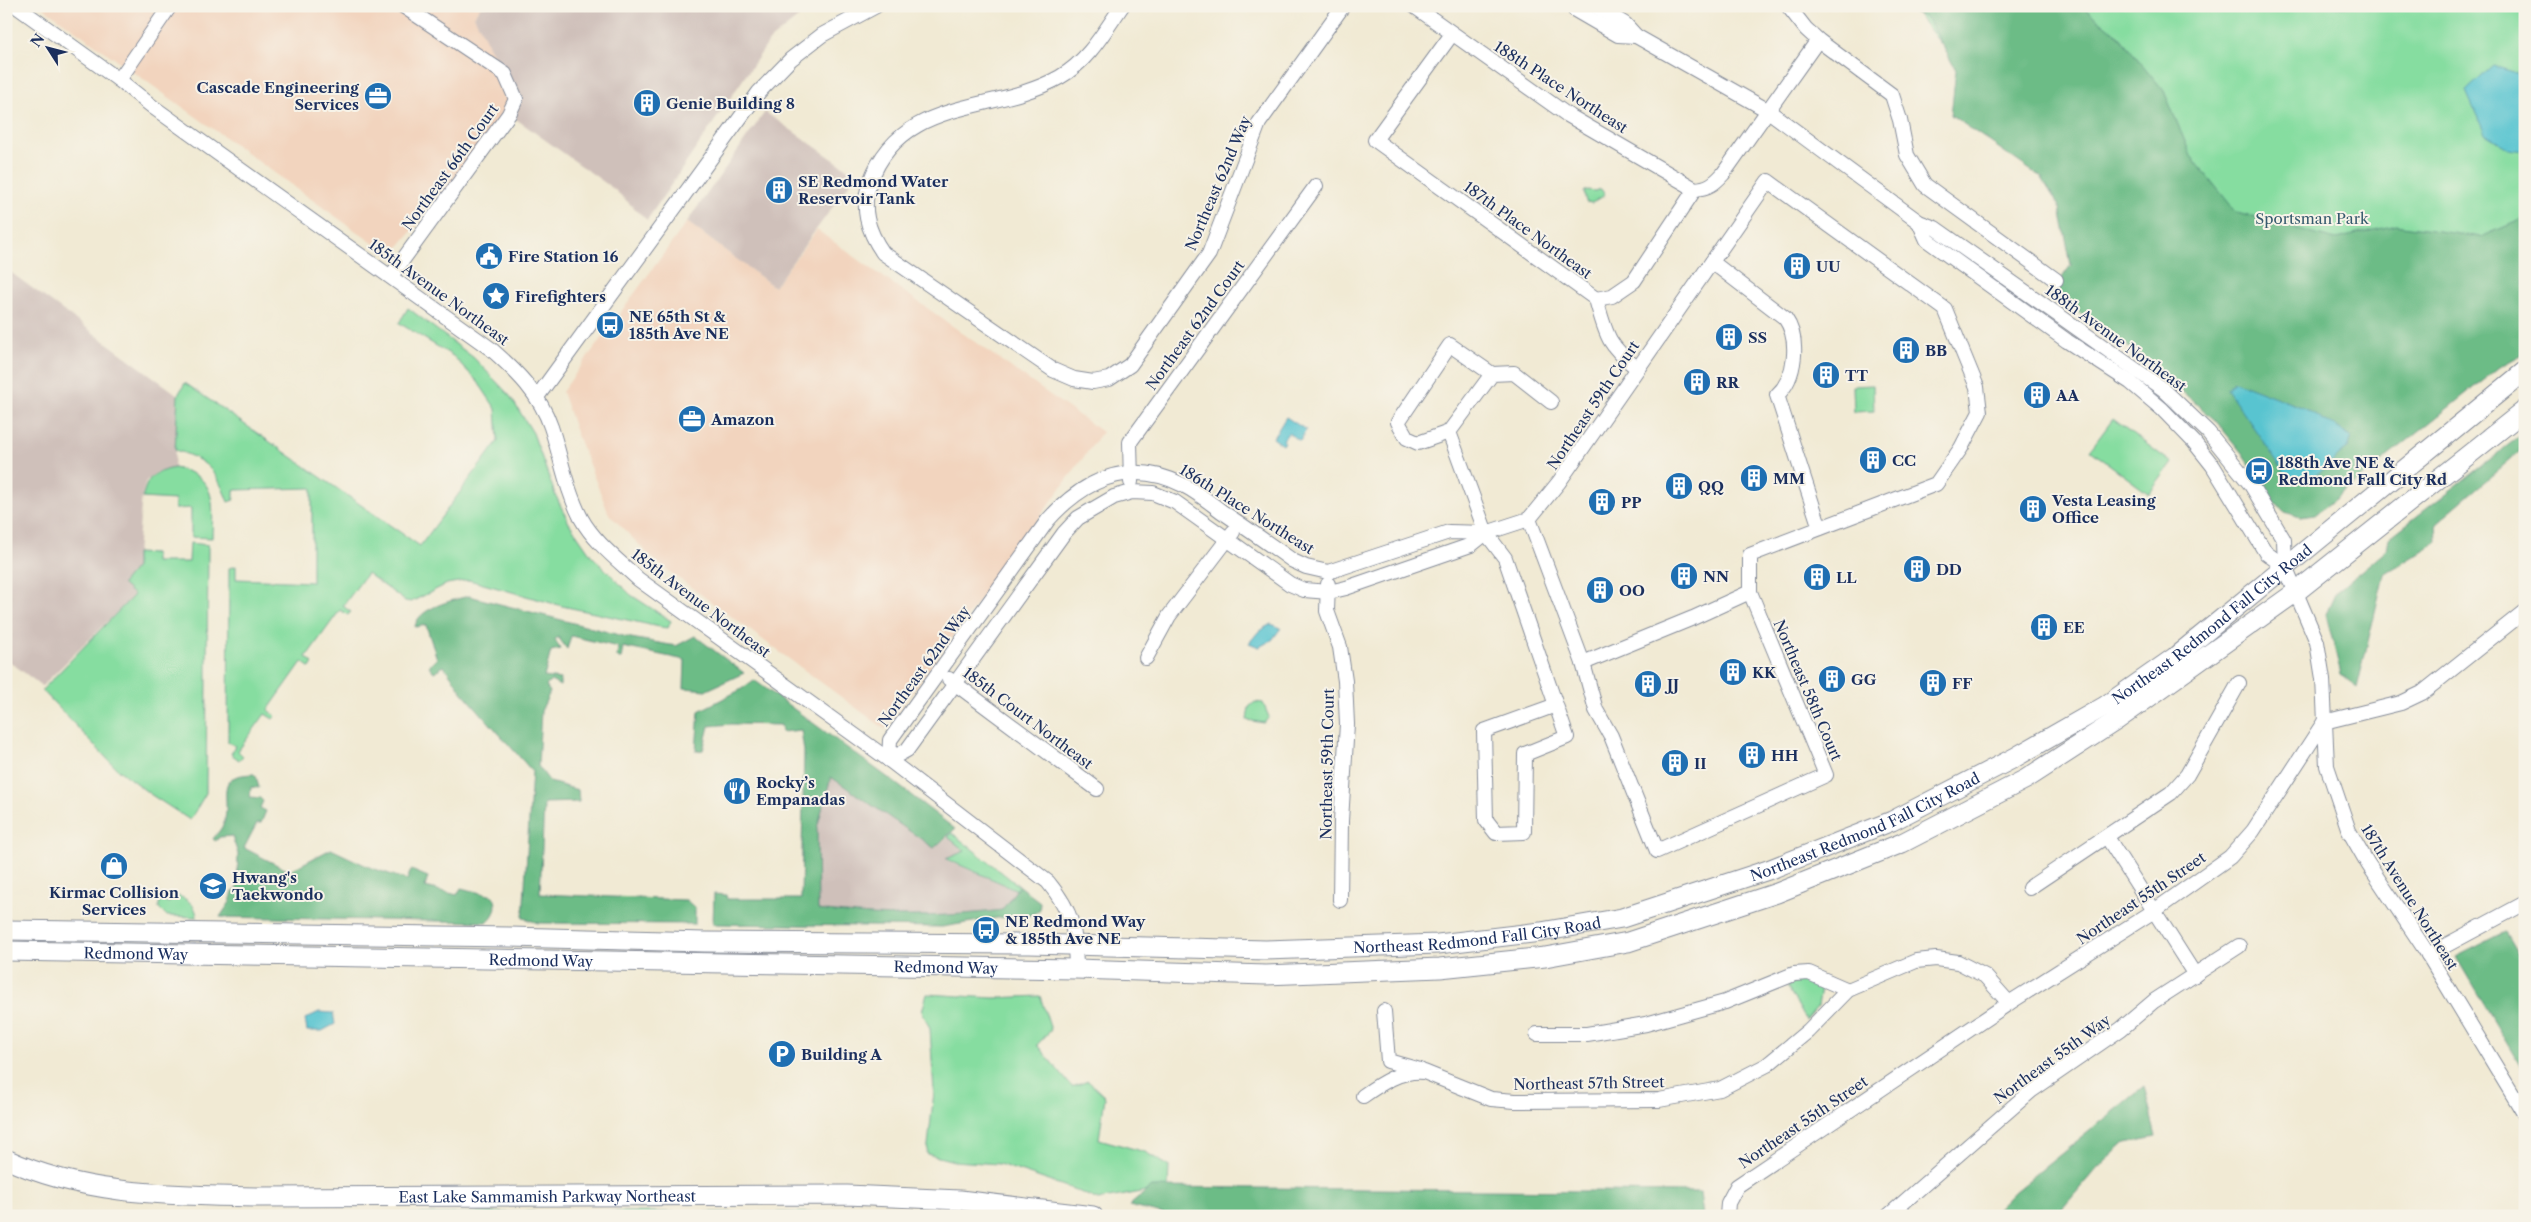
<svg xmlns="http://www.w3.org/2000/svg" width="2531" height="1222" font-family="'Libre Caslon Text',serif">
	<rect width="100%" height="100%" fill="#f7f3e8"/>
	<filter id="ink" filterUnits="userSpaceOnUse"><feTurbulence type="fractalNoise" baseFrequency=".02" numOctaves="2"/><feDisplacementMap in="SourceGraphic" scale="10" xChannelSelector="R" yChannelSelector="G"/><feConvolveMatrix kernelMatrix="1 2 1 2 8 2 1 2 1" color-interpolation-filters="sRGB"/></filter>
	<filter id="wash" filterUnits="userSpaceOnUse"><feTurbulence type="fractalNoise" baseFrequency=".0096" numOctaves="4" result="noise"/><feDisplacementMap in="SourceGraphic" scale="20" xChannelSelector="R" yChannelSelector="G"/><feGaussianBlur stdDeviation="1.12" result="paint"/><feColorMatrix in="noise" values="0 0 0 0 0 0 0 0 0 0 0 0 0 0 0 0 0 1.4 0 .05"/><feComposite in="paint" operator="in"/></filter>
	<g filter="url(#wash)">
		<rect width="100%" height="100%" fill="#f1ead4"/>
		<g fill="#f2d4be">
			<polygon points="41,6 481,6 474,16 511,86 516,99 509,114 391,256"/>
			<polygon points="687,222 774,287 817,230 1102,432 885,729 655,561 609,514 577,435 562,392"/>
		</g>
		<g fill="#cfc0ba">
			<polygon points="481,6 818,6 804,13 770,40 647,220 615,190 509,114 516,99 474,16"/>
			<polygon points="765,112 856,175 774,287 687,222"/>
			<polygon points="6,269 178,395 174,468 157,472 146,481 142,494 136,567 122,584 134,595 42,686 6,659"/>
			<polygon points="831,776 934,848 948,837 965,851 946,860 1017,890 1002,910 948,916 871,916 818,910 817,828"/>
		</g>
		<g fill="#86dda0" stroke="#50867f">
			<polygon points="1911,6 2525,6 2525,342 2221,421 2081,256 2067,203"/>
			<polygon points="1601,189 1605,195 1592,203 1586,202 1584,192 1587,190 1595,191"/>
			<path d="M 408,308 L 474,358 L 510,396 L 533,433 L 555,494 L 569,523 L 591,555 L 631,595 L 671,621 L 668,628 L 660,627 L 562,606 L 469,580 L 447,584 L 411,602 L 405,601 L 367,573 L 343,606 L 351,612 L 348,615 L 340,610 L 306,657 L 313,663 L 310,668 L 302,662 L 268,710 L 276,716 L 273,719 L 265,714 L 238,751 L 243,756 L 239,760 L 231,754 L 235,746 L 228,742 L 229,568 L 236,566 L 236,579 L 312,582 L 312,488 L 234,490 L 234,500 L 228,502 C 216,470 207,460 175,450 L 178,395 L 185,383 L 420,546 L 498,441 L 496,409 L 478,382 L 453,356 L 399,323 Z"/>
			<polygon points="1873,385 1874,411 1854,412 1853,386"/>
			<polygon points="2113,419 2172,463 2149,494 2090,450"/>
			<path d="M 174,468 C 218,476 213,503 212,538 L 191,537 L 191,508 L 175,509 L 175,500 L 142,498 C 148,476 152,473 174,468 Z"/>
			<polygon points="190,543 208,545 206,793 190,820 150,794 116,768 42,690 134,595 122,584 136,567 136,553 155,554 155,562 189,562"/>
			<polygon points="1255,702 1263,703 1269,717 1264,723 1247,720 1249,707"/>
			<polygon points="952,833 1019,886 1017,890 946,859 965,851 948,837"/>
			<path d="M 175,895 C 186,898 196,904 197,917 L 167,916 L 159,908 L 159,903 L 163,900 L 169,903 Z"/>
			<polygon points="1805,978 1821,987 1818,1006 1806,1020 1787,986"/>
			<polygon points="927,994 994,998 1040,996 1051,1030 1037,1045 1072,1087 1088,1081 1105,1097 1099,1139 1145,1152 1169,1166 1168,1187 1098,1200 1073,1189 999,1164 954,1161 927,1154 934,1092 930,1029 922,1011"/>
			<polygon points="534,1212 539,1216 373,1216 374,1215"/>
			<polygon points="588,1212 922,1213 913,1216 580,1216"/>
		</g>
		<g fill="#6cbc86" stroke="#447672">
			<polygon points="1901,6 2081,6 2119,36 2164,91 2191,156 2237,213 2336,239 2396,225 2481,237 2525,218 2525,353 2499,367 2315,515 2300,517 2285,512 2274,502 2242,453 2215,420 2140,355 2051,293 2071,265 2060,208 2042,178 1951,115 1956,70 1928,19"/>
			<polygon points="2525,432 2525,447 2436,523 2437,542 2384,574 2357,688 2341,674 2326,614 2336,592 2387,549 2389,538"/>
			<path d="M 469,596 L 631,638 L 676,646 L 695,636 L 744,673 L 707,690 L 684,688 L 685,660 L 623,647 L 621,659 L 617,657 L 618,647 L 571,636 L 567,649 L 558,637 L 555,639 L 560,649 L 551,651 L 544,677 L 560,679 L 560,686 L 551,681 L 546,686 L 550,692 L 541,711 L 538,766 L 550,782 L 578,790 L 579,802 L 544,803 L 540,894 L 686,900 L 695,908 L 695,924 L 538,923 L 523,918 L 532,771 L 463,693 L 444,666 L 434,672 L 429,666 L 437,659 L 426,625 L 415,627 C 417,608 453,600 469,596 Z"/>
			<path d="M 754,680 L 894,782 L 955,829 L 934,848 L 831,777 L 817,828 L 818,910 C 881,918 940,918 1002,910 L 1019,886 L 1040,902 L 1039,911 L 1028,916 L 997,918 L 942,927 L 713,924 L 714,894 L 726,895 L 727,899 L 801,899 L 804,751 L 801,730 L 782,732 L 781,725 L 731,724 L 709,726 L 703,750 L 696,751 L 699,711 L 740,690 Z"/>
			<path d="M 254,774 L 256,776 L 259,788 L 251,787 L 250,797 L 260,798 L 263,801 L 260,808 L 266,811 L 261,823 L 257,823 L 244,848 L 289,871 L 331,849 L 369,867 L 407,880 L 411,870 L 428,877 L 425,887 L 457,895 L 461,888 L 493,896 C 499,906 495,915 487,922 L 220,917 L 230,902 L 233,891 L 237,891 L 238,854 L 232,836 L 220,837 L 215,841 L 213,839 C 217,833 224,827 225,819 C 230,793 214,775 254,774 Z"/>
			<polygon points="2505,932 2525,966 2525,1074 2456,957"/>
			<polygon points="2144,1087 2156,1137 2125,1143 2097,1168 2056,1216 1990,1216 2014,1192"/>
			<polygon points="1151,1187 1700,1192 1703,1216 1171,1216 1129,1206"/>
		</g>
		<g fill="#58c4d0" stroke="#3a7a97">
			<polygon points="2493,66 2517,73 2525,80 2525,150 2509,148 2485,134 2466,91"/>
			<polygon points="2234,381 2304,408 2351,436 2347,449 2306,483 2285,473 2227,389"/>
			<polygon points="1286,417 1306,430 1300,441 1288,433 1283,440 1285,442 1283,445 1273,438"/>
			<polygon points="1271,624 1281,628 1272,640 1259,647 1249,643 1259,631"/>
			<polygon points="319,1012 333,1013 335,1024 322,1031 307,1031 305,1019"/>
		</g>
	</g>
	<g filter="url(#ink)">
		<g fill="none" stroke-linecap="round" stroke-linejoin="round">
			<defs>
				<g id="minor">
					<path d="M 16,6 L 119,80 L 153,107 L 491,349 C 516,371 540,394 551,427 C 561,457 566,489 581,518 C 594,542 619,561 638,579 L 889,760 L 1048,882 C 1074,914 1075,929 1076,969"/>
					<path d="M 1122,6 C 1104,32 1088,61 1060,77 C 993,115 902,95 870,182 C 861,208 867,230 883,253 L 1053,370 L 1074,379 L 1093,382 L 1109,379 L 1130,365 L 1209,254 L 1259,123 L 1343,6"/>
					<polyline points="1414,6 1566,114 1695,189"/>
					<polyline points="1574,6 1575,10 1618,35 1636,36"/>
					<polyline points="1595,6 1625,24 1636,36 1767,110 1919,222 1935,228 2163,389 2208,432 2251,485 2284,540 2285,567 2317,642 2323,679 2327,766 2349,831 2368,864 2424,948 2525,1115"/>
					<polyline points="1788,6 1806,29 1818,40 1892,95 1900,120 1907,155 1925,185 2056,280"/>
					<path d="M 1452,34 L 1375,140 L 1596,299 C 1606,334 1607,345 1637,368"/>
					<polyline points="119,80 170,6"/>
					<polygon points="1768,181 1945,309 1977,387 1980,412 1961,448 1936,484 1750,555 1750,592 1826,775 1657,851 1611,736 1596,710 1583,663 1529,519 1559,482"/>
					<polyline points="1919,222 1927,240 2067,341 2130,382 2162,409 2194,442 2213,466 2266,553 2285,567"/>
					<path d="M 1712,262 L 1785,318 C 1800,339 1796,378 1777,395 L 1820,528"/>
					<polyline points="391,276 509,114 516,99 505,74 403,6"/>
					<path d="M 1596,299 L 1612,296 L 1634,281 L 1695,189 C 1708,188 1714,184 1723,174 L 1818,40"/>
					<polyline points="1492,374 1450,345 1398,422 1407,438 1418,443 1449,432 1492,374 1514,373 1551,402"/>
					<polyline points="537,397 759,92 791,59 822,35 876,6"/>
					<polyline points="1449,432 1486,533 1505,558 1567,737 1525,754 1524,832 1496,833 1486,820 1484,731 1556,705"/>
					<polyline points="1131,482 1130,442 1316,186"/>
					<polyline points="1328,584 1327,611 1340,647 1345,681 1347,724 1341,821 1340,900"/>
					<polyline points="1146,658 1169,616 1233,532"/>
					<polyline points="1583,663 1693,618 1750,592"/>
					<polyline points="949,679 1097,789"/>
					<path d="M 889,760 L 890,740 L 1048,520 C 1085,479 1130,458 1183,485 C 1197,492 1209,502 1221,511 C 1245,527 1269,544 1293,561 L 1306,567 L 1328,572 L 1449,532 L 1486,533 L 1529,519"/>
					<polyline points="889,760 907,750 1064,533 1078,518 1114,497 1132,492 1153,493 1175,502 1290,584 1304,590 1329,592 1346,588 1471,545 1486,533"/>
					<polyline points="2107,837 2195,975"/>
					<polyline points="2029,888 2171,793 2187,775 2239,683"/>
					<polyline points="2428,955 2525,903"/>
					<polyline points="1384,1011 1388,1061 1420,1070"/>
					<polyline points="1537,1034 1587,1034 1646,1024 1725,1002 1794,974 1809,973 1848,990"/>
					<path d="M 1363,1096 C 1381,1083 1401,1070 1424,1072 L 1491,1099 L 1515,1101 L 1659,1100 L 1720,1089 L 1767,1065 L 1808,1031 L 1848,990 L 1916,961 L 1936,959 L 1958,962 L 1985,976 L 2009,1003"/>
					<polyline points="1727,1216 1728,1203 1737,1186 2009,1003 2154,911 2230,857 2253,831 2324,722 2401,703 2422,693 2525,611"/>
					<polyline points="1888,1216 2031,1091 2121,1029 2154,1001 2239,946"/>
				</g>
				<g id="major">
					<path id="s1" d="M 6,930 L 510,937 L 704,942 L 1029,944 L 1266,950 L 1438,944 L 1541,932 L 1622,918 L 1768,870 L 1892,821 L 2014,758 L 2105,706 L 2175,657 L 2525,371"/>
					<path id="s2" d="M 6,951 L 1076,969 L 1266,975 L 1440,968 L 1545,957 L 1628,942 L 1777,893 L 1902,843 L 2026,779 L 2117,720 L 2296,592 L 2525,410"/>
					<path id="s3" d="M 6,1159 C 85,1196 172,1195 256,1197 L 847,1195 L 960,1200 L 1093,1216"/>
				</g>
			</defs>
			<use href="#minor" stroke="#868c99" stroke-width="16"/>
			<use href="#major" stroke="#868c99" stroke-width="21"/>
			<use href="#minor" stroke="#fff" stroke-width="14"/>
			<use href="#major" stroke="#fff" stroke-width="19"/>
		</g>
	</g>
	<defs>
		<symbol id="office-disc" viewBox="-11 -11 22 22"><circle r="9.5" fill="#1f6fb2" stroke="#f7f3e8"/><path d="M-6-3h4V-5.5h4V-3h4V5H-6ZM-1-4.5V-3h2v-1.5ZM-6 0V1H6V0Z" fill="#fff"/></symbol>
		<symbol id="building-disc" viewBox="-11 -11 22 22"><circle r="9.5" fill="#1f6fb2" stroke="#f7f3e8"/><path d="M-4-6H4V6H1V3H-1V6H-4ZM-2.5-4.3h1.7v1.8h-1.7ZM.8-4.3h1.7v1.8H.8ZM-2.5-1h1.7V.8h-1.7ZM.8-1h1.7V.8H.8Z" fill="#fff"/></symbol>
		<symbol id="civic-disc" viewBox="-11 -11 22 22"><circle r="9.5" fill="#1f6fb2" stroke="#f7f3e8"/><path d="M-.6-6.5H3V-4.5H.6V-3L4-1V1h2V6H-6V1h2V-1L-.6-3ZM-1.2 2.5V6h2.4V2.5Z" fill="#fff"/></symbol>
		<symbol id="sight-disc" viewBox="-11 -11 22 22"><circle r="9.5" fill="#1f6fb2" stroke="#f7f3e8"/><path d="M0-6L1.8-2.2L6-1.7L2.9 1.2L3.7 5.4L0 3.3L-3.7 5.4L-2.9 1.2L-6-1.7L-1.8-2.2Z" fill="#fff"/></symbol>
		<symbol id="bus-disc" viewBox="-11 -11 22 22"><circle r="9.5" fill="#1f6fb2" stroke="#f7f3e8"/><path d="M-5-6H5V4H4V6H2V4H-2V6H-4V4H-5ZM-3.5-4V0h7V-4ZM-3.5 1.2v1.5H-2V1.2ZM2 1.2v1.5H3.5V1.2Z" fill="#fff"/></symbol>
		<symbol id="restaurant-disc" viewBox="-11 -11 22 22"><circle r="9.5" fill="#1f6fb2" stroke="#f7f3e8"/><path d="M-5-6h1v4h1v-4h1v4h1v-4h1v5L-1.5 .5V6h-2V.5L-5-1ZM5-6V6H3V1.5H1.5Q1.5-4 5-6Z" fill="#fff"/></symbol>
		<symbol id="shop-disc" viewBox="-11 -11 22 22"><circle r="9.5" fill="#1f6fb2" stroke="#f7f3e8"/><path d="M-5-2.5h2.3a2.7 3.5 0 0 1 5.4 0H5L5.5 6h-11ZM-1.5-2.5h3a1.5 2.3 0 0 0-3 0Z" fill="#fff"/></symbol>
		<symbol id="school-disc" viewBox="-11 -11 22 22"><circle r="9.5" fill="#1f6fb2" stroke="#f7f3e8"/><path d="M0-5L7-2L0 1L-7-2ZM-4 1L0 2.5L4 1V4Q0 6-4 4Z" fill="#fff"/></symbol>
		<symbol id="parking-disc" viewBox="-11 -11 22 22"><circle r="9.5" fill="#1f6fb2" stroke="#f7f3e8"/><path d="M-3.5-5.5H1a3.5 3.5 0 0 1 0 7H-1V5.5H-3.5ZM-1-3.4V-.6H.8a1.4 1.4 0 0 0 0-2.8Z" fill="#fff"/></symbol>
	</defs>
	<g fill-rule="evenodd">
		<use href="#office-disc" x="362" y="80" width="32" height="32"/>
		<use href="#building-disc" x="631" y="87" width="32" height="32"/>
		<use href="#building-disc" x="763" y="174" width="32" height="32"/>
		<use href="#civic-disc" x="473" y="240" width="32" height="32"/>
		<use href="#building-disc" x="1781" y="250" width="32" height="32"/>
		<use href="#sight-disc" x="480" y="280" width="32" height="32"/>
		<use href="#bus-disc" x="594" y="309" width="32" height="32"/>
		<use href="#building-disc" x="1713" y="321" width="32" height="32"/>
		<use href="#building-disc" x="1890" y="334" width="32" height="32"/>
		<use href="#building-disc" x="1810" y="359" width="32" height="32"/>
		<use href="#building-disc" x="1681" y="366" width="32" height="32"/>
		<use href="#building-disc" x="2021" y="379" width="32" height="32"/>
		<use href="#office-disc" x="676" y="403" width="32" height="32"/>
		<use href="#building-disc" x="1857" y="444" width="32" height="32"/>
		<use href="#bus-disc" x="2243" y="455" width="32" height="32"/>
		<use href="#building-disc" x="1738" y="462" width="32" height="32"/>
		<use href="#building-disc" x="1663" y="470" width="32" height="32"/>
		<use href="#building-disc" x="1586" y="486" width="32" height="32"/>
		<use href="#building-disc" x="2017" y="493" width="32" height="32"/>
		<use href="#building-disc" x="1901" y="553" width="32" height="32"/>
		<use href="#building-disc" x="1668" y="560" width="32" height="32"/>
		<use href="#building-disc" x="1801" y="561" width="32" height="32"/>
		<use href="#building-disc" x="1584" y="574" width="32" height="32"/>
		<use href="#building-disc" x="2028" y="611" width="32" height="32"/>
		<use href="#building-disc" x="1717" y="656" width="32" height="32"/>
		<use href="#building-disc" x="1816" y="663" width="32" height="32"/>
		<use href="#building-disc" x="1917" y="667" width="32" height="32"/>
		<use href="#building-disc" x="1632" y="668" width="32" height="32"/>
		<use href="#building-disc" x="1736" y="739" width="32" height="32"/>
		<use href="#building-disc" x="1659" y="747" width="32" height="32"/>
		<use href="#restaurant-disc" x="721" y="775" width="32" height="32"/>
		<use href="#shop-disc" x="98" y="850" width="32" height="32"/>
		<use href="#school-disc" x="197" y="870" width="32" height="32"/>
		<use href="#bus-disc" x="970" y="914" width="32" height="32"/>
		<use href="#parking-disc" x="766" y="1038" width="32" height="32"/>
	</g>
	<g text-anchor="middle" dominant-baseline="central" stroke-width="4" stroke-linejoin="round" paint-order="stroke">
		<g font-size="15" font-weight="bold" fill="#1b2f5e" stroke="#f7f3e8" text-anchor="start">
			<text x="359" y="87" text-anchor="end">Cascade Engineering<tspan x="359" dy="17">Services</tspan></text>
			<text x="666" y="103">Genie Building 8</text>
			<text x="798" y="181">SE Redmond Water<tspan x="798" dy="17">Reservoir Tank</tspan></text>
			<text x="508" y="256">Fire Station 16</text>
			<text x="1816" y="266">UU</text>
			<text x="515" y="296">Firefighters</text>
			<text x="629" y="316">NE 65th St &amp;<tspan x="629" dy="17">185th Ave NE</tspan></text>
			<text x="1748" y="337">SS</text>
			<text x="1925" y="350">BB</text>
			<text x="1845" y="375">TT</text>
			<text x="1716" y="382">RR</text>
			<text x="2056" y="395">AA</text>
			<text x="711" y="419">Amazon</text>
			<text x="1892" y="460">CC</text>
			<text x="2278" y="462">188th Ave NE &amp;<tspan x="2278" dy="17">Redmond Fall City Rd</tspan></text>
			<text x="1773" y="478">MM</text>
			<text x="1698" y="486">QQ</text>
			<text x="2052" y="500">Vesta Leasing<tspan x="2052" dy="17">Office</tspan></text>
			<text x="1621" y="502">PP</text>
			<text x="1936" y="569">DD</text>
			<text x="1703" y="576">NN</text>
			<text x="1836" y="577">LL</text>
			<text x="1619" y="590">OO</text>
			<text x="2063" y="627">EE</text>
			<text x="1752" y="672">KK</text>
			<text x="1851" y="679">GG</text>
			<text x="1952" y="683">FF</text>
			<text x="1667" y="684">JJ</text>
			<text x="1771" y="755">HH</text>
			<text x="1694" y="763">II</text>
			<text x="756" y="782">Rocky’s<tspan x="756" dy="17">Empanadas</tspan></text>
			<text x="232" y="877">Hwang's<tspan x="232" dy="17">Taekwondo</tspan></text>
			<text x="114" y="892" text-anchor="middle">Kirmac Collision<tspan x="114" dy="17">Services</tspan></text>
			<text x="1005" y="921">NE Redmond Way<tspan x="1005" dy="17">&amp; 185th Ave NE</tspan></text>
			<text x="801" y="1054">Building A</text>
		</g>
		<g font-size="15" fill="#1b2f5e" stroke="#f7f3e8">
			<text transform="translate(1561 87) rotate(33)">188th Place Northeast</text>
			<text transform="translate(450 167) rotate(-54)">Northeast 66th Court</text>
			<text transform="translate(1218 183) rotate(-67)">Northeast 62nd Way</text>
			<text transform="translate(1528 230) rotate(36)">187th Place Northeast</text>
			<text transform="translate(439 292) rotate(36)">185th Avenue Northeast</text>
			<text transform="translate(1195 325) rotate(-54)">Northeast 62nd Court</text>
			<text transform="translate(2116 338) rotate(36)">188th Avenue Northeast</text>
			<text transform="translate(1593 405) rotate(-56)">Northeast 59th Court</text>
			<text transform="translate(1247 509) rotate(32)">186th Place Northeast</text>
			<text transform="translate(701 603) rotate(37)">185th Avenue Northeast</text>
			<text stroke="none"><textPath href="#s1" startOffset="2282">Northeast Redmond Fall City Road</textPath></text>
			<text transform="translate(924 666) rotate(-54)">Northeast 62nd Way</text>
			<text transform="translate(1808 690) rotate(67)">Northeast 58th Court</text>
			<text transform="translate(1028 718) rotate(37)">185th Court Northeast</text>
			<text transform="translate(1327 764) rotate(-89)">Northeast 59th Court</text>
			<text stroke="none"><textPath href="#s1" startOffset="1878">Northeast Redmond Fall City Road</textPath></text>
			<text transform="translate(2410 897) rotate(58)">187th Avenue Northeast</text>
			<text transform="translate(2141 898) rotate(-34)">Northeast 55th Street</text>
			<text stroke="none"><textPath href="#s1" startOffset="1472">Northeast Redmond Fall City Road</textPath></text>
			<text stroke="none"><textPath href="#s2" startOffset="130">Redmond Way</textPath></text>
			<text stroke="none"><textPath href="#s2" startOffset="535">Redmond Way</textPath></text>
			<text stroke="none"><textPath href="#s2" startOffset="940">Redmond Way</textPath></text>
			<text transform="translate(2052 1059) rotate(-36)">Northeast 55th Way</text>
			<text transform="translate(1589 1083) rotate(-1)">Northeast 57th Street</text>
			<text transform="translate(1803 1122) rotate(-34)">Northeast 55th Street</text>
			<text stroke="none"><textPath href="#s3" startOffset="546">East Lake Sammamish Parkway Northeast</textPath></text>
		</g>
		<g font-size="15" fill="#365a6e" stroke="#f7f3e8">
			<text x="2312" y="218">Sportsman Park</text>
		</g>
	</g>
	<rect width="2531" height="1222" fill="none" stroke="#f7f3e8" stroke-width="25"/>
	<g transform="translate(48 48) rotate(306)" stroke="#f7f3e8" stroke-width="4" paint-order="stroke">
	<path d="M0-4L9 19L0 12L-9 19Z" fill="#1b2f5e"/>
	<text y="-8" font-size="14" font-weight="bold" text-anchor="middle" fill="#1b2f5e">N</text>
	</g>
</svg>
